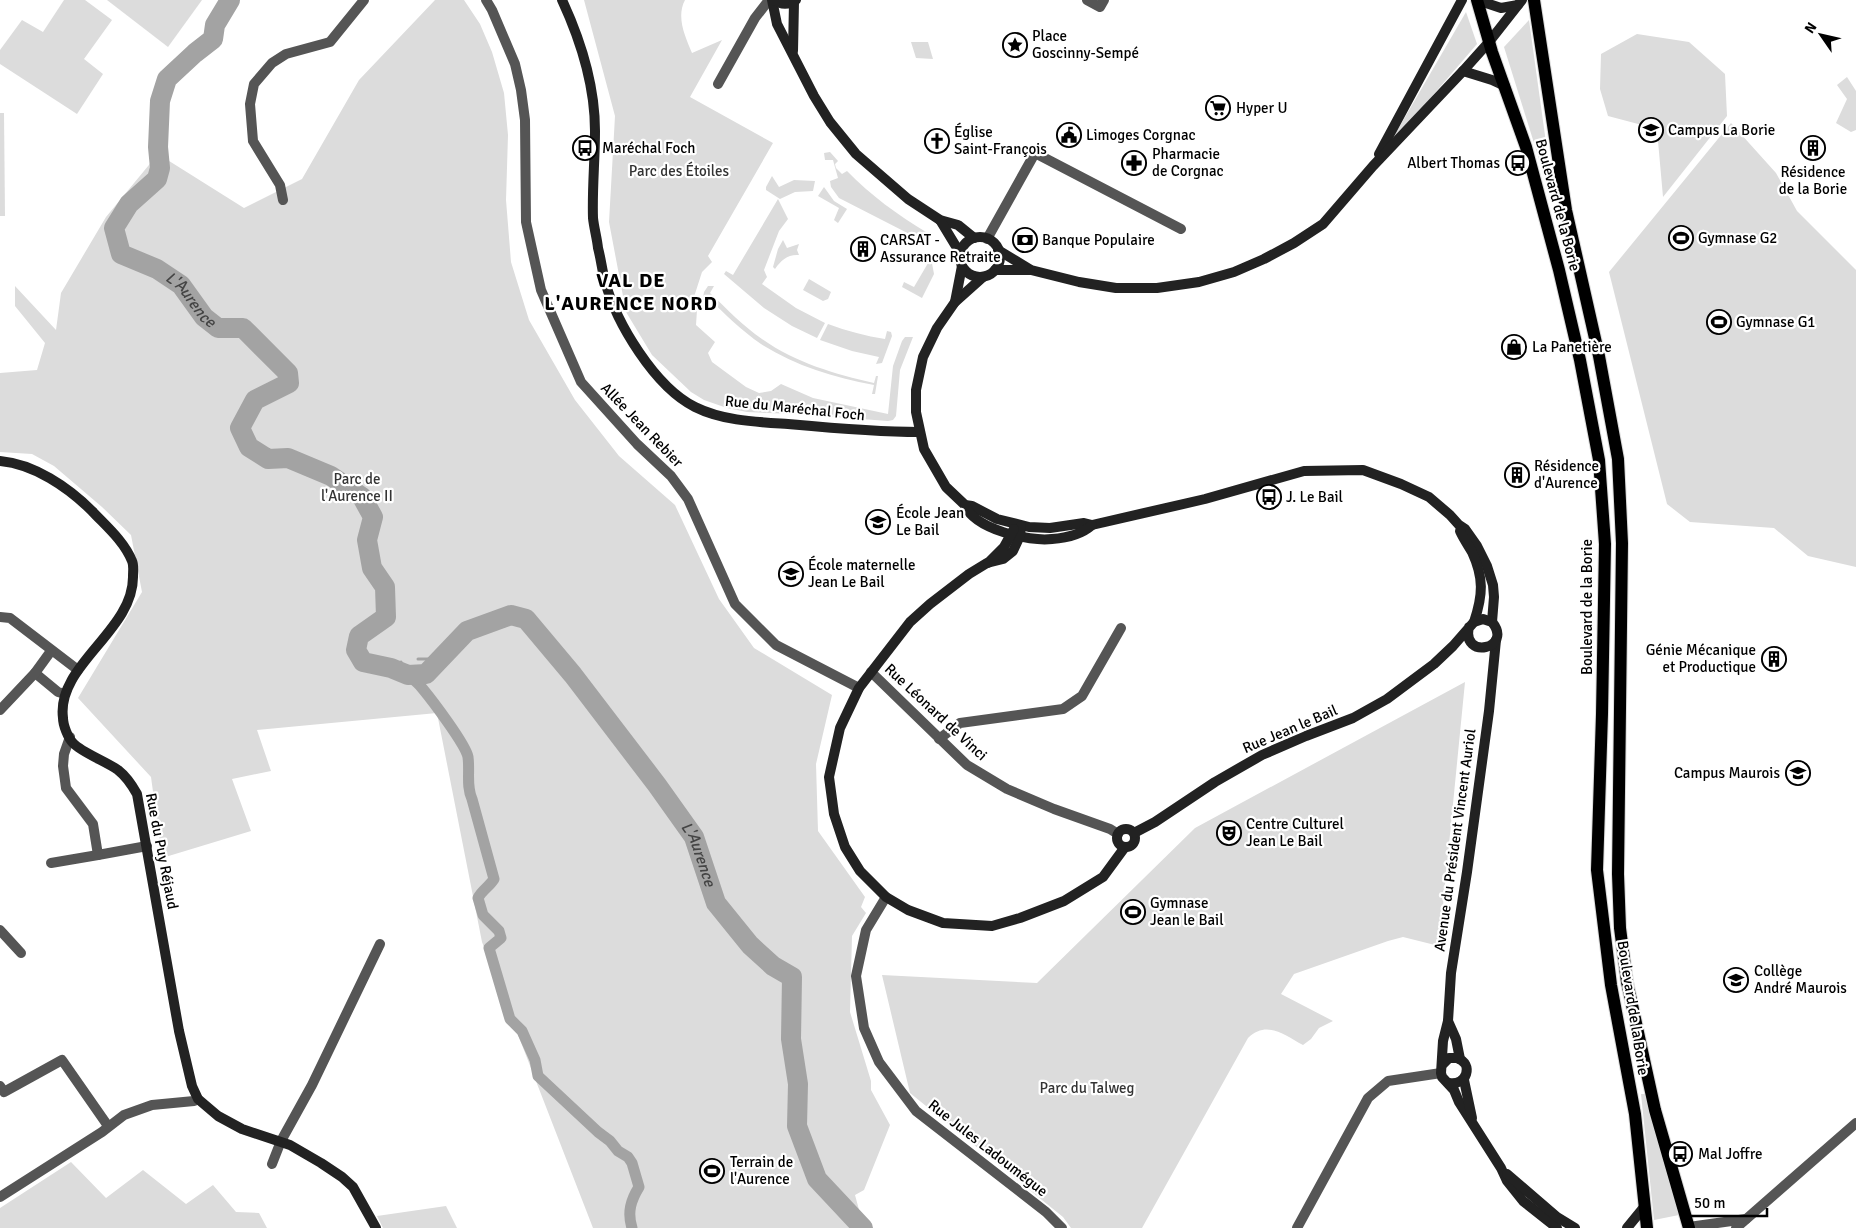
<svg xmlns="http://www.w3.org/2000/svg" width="1856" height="1228" font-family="Signika,sans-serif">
	<rect width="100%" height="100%" fill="#fff"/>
	<g fill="#dcdcdc">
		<polygon points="64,0 85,0 112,20 84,59 103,74 77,114 0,64 0,50 22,20 43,32"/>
		<polygon points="107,0 202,0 168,47"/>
		<polygon points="435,0 464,0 480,24 492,52 504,93 508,135 506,200 511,262 529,320 575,400 619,456 675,505 719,599 754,648 832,695 816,764 818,831 865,897 861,907 866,913 852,936 850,1012 871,1081 871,1090 890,1125 864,1190 855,1195 864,1228 593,1228 482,942 437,713 257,730 271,771 232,779 251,831 162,858 151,777 78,698 142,592 131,535 102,507 54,466 32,454 0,452 0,373 37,370 45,343 15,306 15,286 56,330 61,293 106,217 158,154 244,208 302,179 359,80"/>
		<path d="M 584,0 L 685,0 C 676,17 685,36 692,53 L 722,40 L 690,97 L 773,143 L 708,256 L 712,262 L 702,272 L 693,300 L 697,310 L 696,325 L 715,342 L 708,353 L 712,362 L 746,387 L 759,393 L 771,391 L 781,384 L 813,398 L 888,414 L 893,366 L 902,341 L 905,337 L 913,337 L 900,370 L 896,416 L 893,420 L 888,421 L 794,414 L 747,412 L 727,408 L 704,400 L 691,392 L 652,355 L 626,312 L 609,222 L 615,116 Z"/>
		<polygon points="1466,12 1477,44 1391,144 1390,143"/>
		<polygon points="1529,20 1552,186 1548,188 1504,47"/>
		<polygon points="1637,34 1689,42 1725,74 1727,116 1663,197 1658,141 1642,125 1608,116 1600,89 1601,54"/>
		<polygon points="911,42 928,42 933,59 916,58"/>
		<polygon points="1847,77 1856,91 1856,130 1851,132 1836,123 1847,99 1837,85"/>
		<polygon points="0,113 4,113 5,216 0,216"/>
		<polygon points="1731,123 1776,173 1797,211 1856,270 1856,567 1808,556 1774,528 1690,522 1667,504 1609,272"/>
		<path d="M 830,152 L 838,161 L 835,164 L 836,168 L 842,174 L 847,171 C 870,195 898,215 926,232 L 925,234 L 927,236 L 923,241 L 839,198 L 831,187 L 830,181 L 838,178 L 833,160 L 825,160 L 824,153 Z"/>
		<polygon points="772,176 779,187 794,180 815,181 813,191 795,192 780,199 766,190 766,187"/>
		<polygon points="824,187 834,201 847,209 838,223 834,220 839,208 818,196"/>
		<polygon points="778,199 788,219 779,231 764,270 767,277 762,284 796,308 825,323 817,338 792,326 764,308 724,274 726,271 733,275"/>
		<path d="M 783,240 L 787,248 L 799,244 L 797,250 L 799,255 C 788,254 781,260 775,269 L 773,267 L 778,249 Z"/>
		<polygon points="931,258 934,274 922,298 902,287 904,282 914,287"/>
		<polygon points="809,279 831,292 828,299 823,301 803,290"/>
		<path d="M 708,286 L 714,286 L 710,293 C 727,309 743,326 762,339 C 796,363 835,374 874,383 L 876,376 L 878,376 L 875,394 L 872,394 L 874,385 C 833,377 796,366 761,344 C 742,331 725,314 708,298 L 702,304 L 704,292 Z"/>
		<path d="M 828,324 C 847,331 866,336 885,339 L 887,331 L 891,332 L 892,336 L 882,363 L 876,364 L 879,357 L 852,351 L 820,340 Z"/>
		<path d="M 1465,682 L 1439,946 L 1403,937 L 1388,941 L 1294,974 L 1281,994 L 1333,1021 L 1319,1028 L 1311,1039 L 1303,1045 C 1284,1035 1267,1020 1248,1038 L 1142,1228 L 1071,1228 L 1063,1217 L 910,1093 L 882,975 L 1037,983 L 1195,828 Z"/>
		<polygon points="1641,1094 1645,1094 1679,1215 1654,1220"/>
		<polygon points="71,1162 106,1198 143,1170 186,1204 213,1185 236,1212 259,1213 267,1228 0,1228 0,1208"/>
		<polygon points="446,1206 457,1228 383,1228 377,1216"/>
	</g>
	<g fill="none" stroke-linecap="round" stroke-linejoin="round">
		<g stroke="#a3a3a3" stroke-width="3">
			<polyline points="418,659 441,659"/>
			<polyline points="391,668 401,662"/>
		</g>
		<path stroke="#a3a3a3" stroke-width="11" d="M 408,675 C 413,679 418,683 422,688 C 432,700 466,745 468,757 C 470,772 466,786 472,799 L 494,879 C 489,887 482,890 478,898 L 483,915 L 499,931 L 501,938 L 489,948 L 510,1019 L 522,1031 L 535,1060 L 538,1076 L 598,1132 L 610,1141 L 618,1151 L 628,1157 L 632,1163 L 639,1187 C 631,1200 627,1212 632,1228"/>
		<path stroke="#a3a3a3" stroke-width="20" id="s1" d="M 230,0 L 215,25 L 213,39 L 195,53 L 167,79 L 160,101 L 158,147 L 160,168 L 157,179 L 129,204 L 114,228 L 121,254 L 157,269 L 181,285 L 204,317 L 218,328 L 243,328 L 288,373 L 289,383 L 255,400 L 240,428 L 249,447 L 268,459 L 288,458 L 331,476 L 362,497 L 373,517 L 367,540 L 372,568 L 385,587 L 386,617 L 359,636 L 356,650 L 363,662 L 391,668 L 408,675 L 426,674 L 467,631 L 511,615 L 526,619 L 573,675 L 657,785 L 694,837 L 716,903 L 750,945 L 773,966 L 792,977 L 791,1039 L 798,1084 L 797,1126 L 817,1179 L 863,1228"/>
		<defs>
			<g id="primary">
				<polyline points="1477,0 1492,52 1526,147 1559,270 1580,360 1599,460 1605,544 1602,714 1597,870 1611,985 1635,1114 1647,1228"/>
				<polyline points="1534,0 1566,210 1599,356 1618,459 1622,543 1618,874 1620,928 1627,982 1655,1110 1689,1228"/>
			</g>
		</defs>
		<use href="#primary" stroke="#dbdbdb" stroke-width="14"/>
		<g stroke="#555" stroke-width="10">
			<polyline points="486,0 492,10 515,64 521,90 525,120 526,222 541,290 581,382 637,444 671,476 688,499 735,604 776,645 859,688"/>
			<polyline points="1087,0 1100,7 1104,0"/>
			<polyline points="718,84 755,18 769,0"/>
			<polyline points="283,200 280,185 253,141 250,104 254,84 272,63 286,54 330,42 364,0"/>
			<polyline points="987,239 1035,153 1181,229"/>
			<polyline points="0,617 10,618 78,670"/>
			<polyline points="871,672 967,765 1007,789 1054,809 1110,829 1118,834"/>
			<polyline points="35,673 58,692 65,694"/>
			<polyline points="0,710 35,673 51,651"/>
			<polyline points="70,737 64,754 63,766 66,788 93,824 98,855 147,846"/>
			<polyline points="939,739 960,723 1063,709 1082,696 1121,628"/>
			<polyline points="51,863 98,855"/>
			<polyline points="886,897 866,930 856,976 864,1028 879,1062 916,1111 1046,1212 1062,1228"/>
			<polyline points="0,930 21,953"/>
			<polyline points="0,1086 4,1092 62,1060 108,1126"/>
			<polyline points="272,1164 281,1141 312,1085 380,944"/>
			<polyline points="0,1197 102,1132 124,1115 152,1105 194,1101 198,1099"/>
			<polyline points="1689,1227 1746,1219"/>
			<polyline points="1297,1228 1368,1098 1388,1081 1441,1073"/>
			<polyline points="1736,1228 1856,1123"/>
		</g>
		<g stroke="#222" stroke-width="10">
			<path d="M 562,0 C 581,41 595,86 595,131 C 595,160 592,189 593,218 C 594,228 597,238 598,248 C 601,259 602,270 605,281 C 616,323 655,387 695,407 C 723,421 757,422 788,424 C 832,428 875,432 919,432"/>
			<polyline points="772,0 777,24 814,96 830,122 856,154 908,199 940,220 958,225 974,238"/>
			<path d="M 774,0 C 781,5 789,5 796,0"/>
			<polyline points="1477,0 1501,8 1518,5"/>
			<polyline points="793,51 794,2"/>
			<polyline points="1463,71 1492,80 1505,86"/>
			<polyline points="1379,154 1462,0"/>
			<polyline points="940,220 960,253"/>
			<circle cx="980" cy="257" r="20"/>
			<polyline points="998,250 1031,270 1079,282 1116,288 1157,288 1199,282 1234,272 1264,259 1294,243 1323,224 1373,166 1463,71 1489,42 1522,0"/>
			<polyline points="995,270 1030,270"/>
			<polyline points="983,277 955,302 937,328 923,357 916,390 916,412 924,449 946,487 965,505 972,506 997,519 1029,527 1050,528 1084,523 1092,525 1205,499 1304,471 1363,470 1401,484 1429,497 1450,515 1459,525 1465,529 1477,546 1487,566 1493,585 1494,597 1492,622"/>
			<polyline points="955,302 962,266"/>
			<path d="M 0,461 C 34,464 68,487 92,511 C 106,526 124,541 132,561 C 134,565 133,571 133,576 C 134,631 56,665 63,718 C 63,725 68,738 73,743 C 81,752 107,762 118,770 C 127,777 132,785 137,794 L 179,1031 L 192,1086 L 198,1099 L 218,1116 L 242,1129 L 290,1145 L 321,1163 L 342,1177 L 353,1187 L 376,1228"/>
			<path d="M 965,505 C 974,529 1029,542 1052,539 C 1066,538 1082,534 1092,525"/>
			<polyline points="1021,526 1020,536 1013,551 1003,559 987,563 969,574 930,604 910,622 859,688 840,728 829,777 834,814 845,847 860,871 886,897 908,910 943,923 992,926 1020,918 1064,901 1103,877 1125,847"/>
			<path d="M 1460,531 C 1463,538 1468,545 1472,552 C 1484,578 1483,595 1474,622"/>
			<polyline points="988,563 1004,547 1014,529"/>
			<polyline points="1496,640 1489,711 1467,872 1451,973 1448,1021 1443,1041 1441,1073 1442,1077 1454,1090 1459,1102 1501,1168 1507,1181 1523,1201 1557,1228"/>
			<circle cx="1126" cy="838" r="9"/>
			<path d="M 1134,833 L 1155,822 L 1215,782 L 1262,755 L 1306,736 L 1353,718 L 1387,699 L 1434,664 L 1453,646 L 1474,622 L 1483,619 L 1492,622 C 1514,649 1461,660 1469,627"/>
			<polyline points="1448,1021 1456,1039 1460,1059"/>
			<path d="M 1443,1064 L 1449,1058 L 1457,1058 C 1474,1064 1467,1086 1449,1083"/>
			<polyline points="1464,1080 1472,1118"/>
			<polyline points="1507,1174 1557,1217 1575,1228"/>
			<polyline points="1627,1228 1645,1206"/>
		</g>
		<use href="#primary" stroke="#000" stroke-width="12"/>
	</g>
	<defs>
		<symbol id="sight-ring" viewBox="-11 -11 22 22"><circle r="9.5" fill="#fff" stroke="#000" stroke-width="1.5"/><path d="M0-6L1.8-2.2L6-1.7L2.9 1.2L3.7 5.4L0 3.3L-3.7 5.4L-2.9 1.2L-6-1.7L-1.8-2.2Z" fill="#000"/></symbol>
		<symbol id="supermarket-ring" viewBox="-11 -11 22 22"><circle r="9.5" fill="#fff" stroke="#000" stroke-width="1.5"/><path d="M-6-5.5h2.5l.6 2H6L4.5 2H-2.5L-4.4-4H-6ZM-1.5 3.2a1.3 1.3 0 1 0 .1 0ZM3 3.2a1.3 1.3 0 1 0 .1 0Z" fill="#000"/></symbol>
		<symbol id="university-ring" viewBox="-11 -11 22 22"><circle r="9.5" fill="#fff" stroke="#000" stroke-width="1.5"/><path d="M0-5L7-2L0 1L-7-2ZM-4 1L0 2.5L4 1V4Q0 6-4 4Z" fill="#000"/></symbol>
		<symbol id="civic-ring" viewBox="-11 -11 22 22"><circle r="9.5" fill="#fff" stroke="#000" stroke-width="1.5"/><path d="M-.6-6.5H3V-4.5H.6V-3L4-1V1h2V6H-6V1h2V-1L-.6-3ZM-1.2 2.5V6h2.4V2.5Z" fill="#000"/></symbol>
		<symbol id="church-ring" viewBox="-11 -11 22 22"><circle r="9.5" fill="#fff" stroke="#000" stroke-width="1.5"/><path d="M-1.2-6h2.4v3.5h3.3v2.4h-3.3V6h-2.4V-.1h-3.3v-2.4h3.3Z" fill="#000"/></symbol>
		<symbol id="bus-ring" viewBox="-11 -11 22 22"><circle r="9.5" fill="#fff" stroke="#000" stroke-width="1.5"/><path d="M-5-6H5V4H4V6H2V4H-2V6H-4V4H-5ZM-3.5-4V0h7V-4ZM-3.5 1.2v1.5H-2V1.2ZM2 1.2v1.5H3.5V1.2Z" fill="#000"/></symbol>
		<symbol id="building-ring" viewBox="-11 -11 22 22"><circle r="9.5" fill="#fff" stroke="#000" stroke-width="1.5"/><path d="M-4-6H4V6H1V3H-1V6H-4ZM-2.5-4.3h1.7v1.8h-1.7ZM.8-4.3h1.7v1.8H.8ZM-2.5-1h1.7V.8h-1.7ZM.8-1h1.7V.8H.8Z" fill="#000"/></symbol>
		<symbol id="pharmacy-ring" viewBox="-11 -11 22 22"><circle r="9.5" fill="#fff" stroke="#000" stroke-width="1.5"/><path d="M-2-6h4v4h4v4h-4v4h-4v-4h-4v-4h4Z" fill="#000"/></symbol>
		<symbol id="stadium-ring" viewBox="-11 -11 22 22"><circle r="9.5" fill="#fff" stroke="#000" stroke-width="1.5"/><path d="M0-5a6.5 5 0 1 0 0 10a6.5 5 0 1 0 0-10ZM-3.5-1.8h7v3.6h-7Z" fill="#000"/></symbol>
		<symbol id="bank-ring" viewBox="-11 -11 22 22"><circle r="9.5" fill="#fff" stroke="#000" stroke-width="1.5"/><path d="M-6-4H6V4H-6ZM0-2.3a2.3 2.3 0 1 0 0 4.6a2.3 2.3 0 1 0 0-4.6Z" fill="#000"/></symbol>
		<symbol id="shop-ring" viewBox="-11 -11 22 22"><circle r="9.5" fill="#fff" stroke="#000" stroke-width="1.5"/><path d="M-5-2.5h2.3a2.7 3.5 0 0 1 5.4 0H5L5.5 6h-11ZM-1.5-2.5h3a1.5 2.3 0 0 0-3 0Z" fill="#000"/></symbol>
		<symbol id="school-ring" viewBox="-11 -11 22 22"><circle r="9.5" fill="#fff" stroke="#000" stroke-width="1.5"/><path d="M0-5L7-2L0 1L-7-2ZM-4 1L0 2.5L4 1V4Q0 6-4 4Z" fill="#000"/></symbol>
		<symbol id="theatre-ring" viewBox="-11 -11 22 22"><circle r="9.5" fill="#fff" stroke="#000" stroke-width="1.5"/><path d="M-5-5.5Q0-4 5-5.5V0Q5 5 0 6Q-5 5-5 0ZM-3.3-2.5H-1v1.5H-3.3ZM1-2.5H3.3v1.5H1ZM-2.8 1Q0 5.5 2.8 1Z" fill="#000"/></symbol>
	</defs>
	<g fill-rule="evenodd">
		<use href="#sight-ring" x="1001" y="31" width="28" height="28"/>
		<use href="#supermarket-ring" x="1204" y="94" width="28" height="28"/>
		<use href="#university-ring" x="1637" y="116" width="28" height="28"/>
		<use href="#civic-ring" x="1055" y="121" width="28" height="28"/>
		<use href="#church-ring" x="923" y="127" width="28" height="28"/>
		<use href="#bus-ring" x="571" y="134" width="28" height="28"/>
		<use href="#building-ring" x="1799" y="134" width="28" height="28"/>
		<use href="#pharmacy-ring" x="1120" y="149" width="28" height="28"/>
		<use href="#bus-ring" x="1504" y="149" width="28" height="28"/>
		<use href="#stadium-ring" x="1667" y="224" width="28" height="28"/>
		<use href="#bank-ring" x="1011" y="226" width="28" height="28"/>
		<use href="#building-ring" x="849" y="235" width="28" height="28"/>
		<use href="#stadium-ring" x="1705" y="308" width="28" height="28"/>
		<use href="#shop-ring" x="1500" y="333" width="28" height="28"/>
		<use href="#building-ring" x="1503" y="461" width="28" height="28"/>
		<use href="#bus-ring" x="1255" y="483" width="28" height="28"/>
		<use href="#school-ring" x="864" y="508" width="28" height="28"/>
		<use href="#school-ring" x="777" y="560" width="28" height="28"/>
		<use href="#building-ring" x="1760" y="645" width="28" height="28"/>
		<use href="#university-ring" x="1784" y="759" width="28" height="28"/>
		<use href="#theatre-ring" x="1215" y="819" width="28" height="28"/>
		<use href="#stadium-ring" x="1119" y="898" width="28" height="28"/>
		<use href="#school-ring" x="1722" y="966" width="28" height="28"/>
		<use href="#bus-ring" x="1666" y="1140" width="28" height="28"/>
		<use href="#stadium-ring" x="698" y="1157" width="28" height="28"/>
	</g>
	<g text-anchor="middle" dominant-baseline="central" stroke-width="4.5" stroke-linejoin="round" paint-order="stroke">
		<g font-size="15" fill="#000" stroke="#fff" text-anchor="start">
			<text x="1032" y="36">Place<tspan x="1032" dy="17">Goscinny-Sempé</tspan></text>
			<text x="1236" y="108">Hyper U</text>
			<text x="1668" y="130">Campus La Borie</text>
			<text x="954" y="132">Église<tspan x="954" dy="17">Saint-François</tspan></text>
			<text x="1086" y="135">Limoges Corgnac</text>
			<text x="602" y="148">Maréchal Foch</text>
			<text x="1152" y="154">Pharmacie<tspan x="1152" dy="17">de Corgnac</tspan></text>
			<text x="1500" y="163" text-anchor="end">Albert Thomas</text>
			<text x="1813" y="172" text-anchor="middle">Résidence<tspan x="1813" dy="17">de la Borie</tspan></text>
			<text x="1698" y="238">Gymnase G2</text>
			<text x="880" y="240">CARSAT -<tspan x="880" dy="17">Assurance Retraite</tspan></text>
			<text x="1042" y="240">Banque Populaire</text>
			<text x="1736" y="322">Gymnase G1</text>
			<text x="1532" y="347">La Panetière</text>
			<text x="1534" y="466">Résidence<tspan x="1534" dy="17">d'Aurence</tspan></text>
			<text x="1286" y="497">J. Le Bail</text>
			<text x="896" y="513">École Jean<tspan x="896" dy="17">Le Bail</tspan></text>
			<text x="808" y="565">École maternelle<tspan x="808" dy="17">Jean Le Bail</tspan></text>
			<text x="1756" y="650" text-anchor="end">Génie Mécanique<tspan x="1756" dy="17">et Productique</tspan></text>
			<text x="1780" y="773" text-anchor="end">Campus Maurois</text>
			<text x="1246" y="824">Centre Culturel<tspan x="1246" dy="17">Jean Le Bail</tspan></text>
			<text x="1150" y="903">Gymnase<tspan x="1150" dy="17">Jean le Bail</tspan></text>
			<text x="1754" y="971">Collège<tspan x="1754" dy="17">André Maurois</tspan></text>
			<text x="1698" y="1154">Mal Joffre</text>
			<text x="730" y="1162">Terrain de<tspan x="730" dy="17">l'Aurence</tspan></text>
		</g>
		<g font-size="15" fill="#333" stroke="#fff">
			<text x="679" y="171">Parc des Étoiles</text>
			<text x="357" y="479">Parc de<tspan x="357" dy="17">l'Aurence II</tspan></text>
			<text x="1087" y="1088">Parc du Talweg</text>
		</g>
		<g font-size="15" fill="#000" stroke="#fff">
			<text transform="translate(1558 205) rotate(75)">Boulevard de la Borie</text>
			<text transform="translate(795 408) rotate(6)">Rue du Maréchal Foch</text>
			<text transform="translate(642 425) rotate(46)">Allée Jean Rebier</text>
			<text transform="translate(1587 607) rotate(-90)">Boulevard de la Borie</text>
			<text transform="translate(936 712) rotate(43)">Rue Léonard de Vinci</text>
			<text transform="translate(1290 729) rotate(-23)">Rue Jean le Bail</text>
			<text transform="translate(1455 840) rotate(-82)">Avenue du Président Vincent Auriol</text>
			<text transform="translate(162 851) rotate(79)">Rue du Puy Réjaud</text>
			<text transform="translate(1633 1008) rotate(81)">Boulevard de la Borie</text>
			<text transform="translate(988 1148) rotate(38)">Rue Jules Ladoumégue</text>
		</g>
		<g font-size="16" font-style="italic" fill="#444" stroke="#fff">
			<text stroke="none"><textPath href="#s1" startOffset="384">L'Aurence</textPath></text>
			<text stroke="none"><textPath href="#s1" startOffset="1409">L'Aurence</textPath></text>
		</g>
		<g font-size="20" font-weight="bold" letter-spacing="1" fill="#000" stroke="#fff">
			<text x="631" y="280">VAL DE<tspan x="631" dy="23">L'AURENCE NORD</tspan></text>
		</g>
	</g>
	<g transform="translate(1821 35) rotate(304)" stroke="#ffffff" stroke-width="4" paint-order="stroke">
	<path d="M0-4L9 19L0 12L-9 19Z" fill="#000000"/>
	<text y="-8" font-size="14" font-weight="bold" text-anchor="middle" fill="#000000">N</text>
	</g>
	<path d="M1686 1208v8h81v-8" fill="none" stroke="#000000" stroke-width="2.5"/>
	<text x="1694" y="1208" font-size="15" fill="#000000" stroke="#ffffff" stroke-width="4" paint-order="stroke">50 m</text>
</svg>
